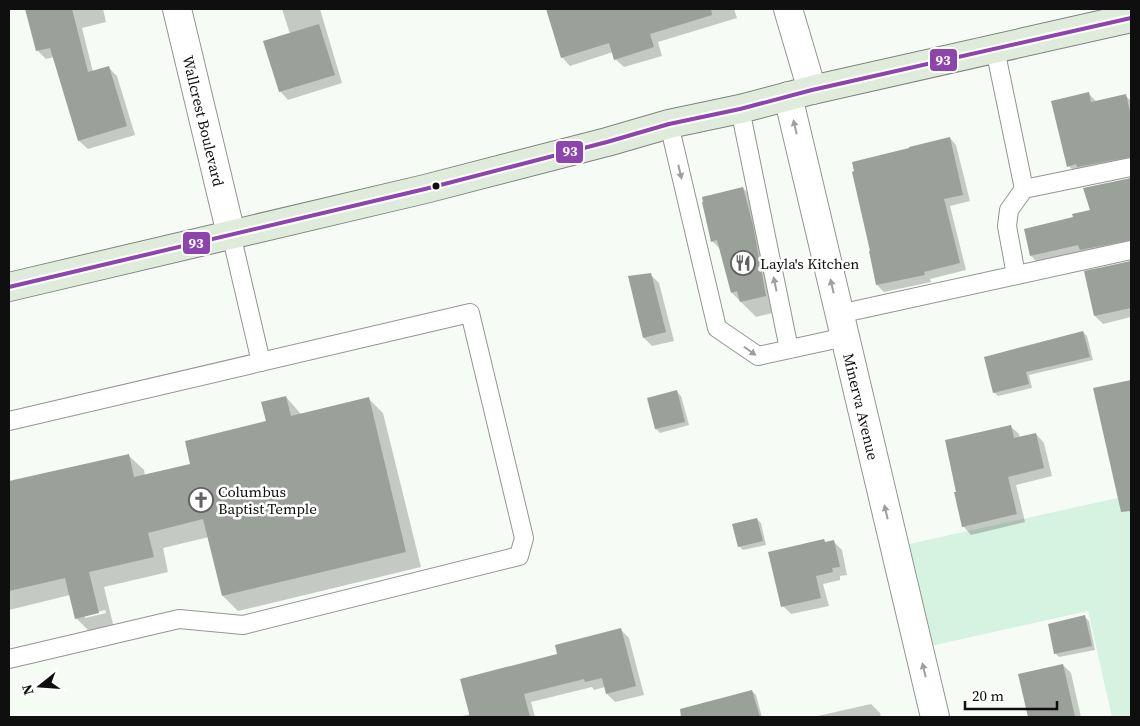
<svg xmlns="http://www.w3.org/2000/svg" width="1140" height="726" font-family="'Source Serif 4',serif">
	<rect width="100%" height="100%" fill="#f6fcf5"/>
	<polygon fill="#d6f2e1" points="1131,495 1131,717 1112,717 1088,611 931,646 909,544"/>
	<g fill="#0003" fill-rule="evenodd">
		<polygon points="27,9 103,9 106,22 82,28 93,72 108,67 117,76 135,135 88,149 79,141 54,57 46,59 37,50"/>
		<polygon points="282,9 320,9 342,83 288,100 280,91 290,34"/>
		<polygon points="547,9 734,9 737,18 658,42 662,56 624,67 615,59 613,52 570,66 562,57"/>
		<polygon points="1089,94 1097,102 1125,95 1131,101 1131,174 1084,181 1069,166"/>
		<polygon points="950,138 956,145 970,201 950,206 966,270 930,279 931,282 884,292 877,285"/>
		<polygon points="1131,179 1131,248 1039,264 1031,256 1075,218 1091,211 1085,189"/>
		<polygon points="743,188 758,203 781,311 756,317 732,293 721,250 712,241"/>
		<polygon points="1131,261 1131,317 1103,324 1095,316 1086,272"/>
		<polygon points="650,274 659,283 674,341 652,346 644,338"/>
		<polygon points="1083,332 1087,336 1093,360 1029,375 1032,388 998,396 994,392"/>
		<polygon points="1131,381 1131,479 1122,481 1095,389"/>
		<polygon points="677,392 681,396 689,425 660,433 656,429"/>
		<path d="M 286,397 L 301,414 L 368,398 L 383,413 L 421,567 L 238,611 L 223,596 L 209,537 L 163,548 L 168,572 L 104,587 L 114,628 L 91,633 L 76,618 L 70,595 L 9,610 L 9,483 L 128,455 L 144,470 L 145,476 L 192,465 L 267,422 ZM 105,610 L 106,613 L 85,618 L 85,615 Z"/>
		<polygon points="1010,426 1019,434 1020,438 1036,434 1044,443 1052,476 1016,485 1025,522 971,535 963,526 958,492"/>
		<polygon points="757,519 761,523 766,545 743,550 739,546"/>
		<polygon points="824,540 826,543 833,541 842,550 847,575 840,576 840,580 823,584 829,606 791,614 783,606"/>
		<polygon points="1085,617 1089,621 1095,650 1059,657 1055,653"/>
		<polygon points="621,630 629,638 644,695 615,702 607,694 605,687 594,690 592,687 531,702 535,717 458,717 471,714 558,655"/>
		<polygon points="1063,665 1071,673 1081,717 1029,717 1020,675"/>
		<polygon points="752,691 756,695 762,717 724,717 719,700"/>
		<polygon points="871,704 880,713 881,717 813,717"/>
	</g>
	<g fill="#9ca09a">
		<polygon points="25,9 72,9 88,72 109,66 127,126 78,141 50,48 36,51"/>
		<polygon points="546,9 711,9 712,15 650,34 654,47 614,60 609,43 561,58"/>
		<polygon points="319,24 335,75 279,92 263,41"/>
		<polygon points="1089,92 1091,102 1126,94 1131,116 1131,157 1077,167 1076,164 1067,167 1051,101"/>
		<polygon points="950,137 963,195 944,199 960,263 924,272 925,275 876,285 869,251 870,251 852,172 854,171 852,162 909,148 909,147"/>
		<polygon points="1131,178 1131,240 1080,250 1078,245 1030,256 1024,229 1073,217 1072,214 1090,210 1083,188"/>
		<polygon points="743,187 753,225 766,296 740,302 737,291 731,293 717,240 711,242 702,202 703,202 702,197"/>
		<polygon points="1131,261 1131,308 1094,316 1084,271"/>
		<polygon points="651,273 666,332 643,338 628,276"/>
		<polygon points="1083,331 1090,357 1026,372 1029,384 993,393 984,357"/>
		<polygon points="1131,380 1131,511 1121,512 1093,388"/>
		<polygon points="677,390 685,422 655,429 647,398"/>
		<polygon points="286,396 291,416 369,397 406,552 222,596 203,519 148,533 154,557 89,572 99,613 75,619 65,578 9,591 9,481 129,454 134,477 190,464 185,441 266,421 261,402"/>
		<polygon points="1011,425 1014,438 1036,433 1044,468 1008,477 1017,514 962,527 954,492 956,492 945,440"/>
		<polygon points="757,518 763,541 738,547 732,524"/>
		<polygon points="824,539 825,542 834,540 840,567 832,568 833,572 816,576 821,598 781,607 768,552"/>
		<polygon points="1085,615 1092,646 1054,654 1048,624"/>
		<polygon points="621,628 636,686 606,694 602,678 585,682 584,679 524,694 530,717 470,717 460,679 557,654 555,645"/>
		<polygon points="1063,664 1075,717 1028,717 1018,674"/>
		<polygon points="752,690 760,717 681,717 680,709"/>
	</g>
	<g fill="none" stroke-linecap="round" stroke-linejoin="round">
		<defs>
			<g id="service">
				<polyline points="995,49 1024,189 1131,167"/>
				<polyline points="740,109 789,349"/>
				<polyline points="669,124 717,328 758,356 845,337"/>
				<polyline points="231,234 261,362"/>
				<polyline points="1016,275 1007,226 1009,210 1024,189"/>
				<polyline points="839,314 1131,250"/>
				<polyline points="9,421 470,313 524,538 519,556 243,625 179,619 9,659"/>
			</g>
			<g id="minor">
				<path id="s1" d="M 177,9 L 231,234"/>
				<polyline points="788,9 812,90"/>
				<path id="s2" d="M 788,96 L 935,717"/>
			</g>
			<polyline id="primary" points="9,287 425,189 607,142 669,124 740,109 812,90 1131,18"/>
		</defs>
		<use href="#service" stroke="#939693" stroke-width="20"/>
		<use href="#minor" stroke="#939693" stroke-width="30"/>
		<use href="#primary" stroke="#808380" stroke-width="30"/>
		<use href="#service" stroke="#fefffe" stroke-width="18"/>
		<use href="#minor" stroke="#fefffe" stroke-width="28"/>
		<use href="#primary" stroke="#dfecdb" stroke-width="28"/>
		<defs>
			<polyline id="bus-1" points="9,287 425,189 607,142 669,124 740,109 812,90 1131,18"/>
		</defs>
		<use href="#bus-1" stroke="#fff" stroke-width="8"/>
		<use href="#bus-1" stroke="#8e44ad" stroke-width="4"/>
	</g>
	<defs><path id="oneway-solid" d="M-6-.8H1V-3.2L6.5 0L1 3.2V.8H-6Z" transform="scale(1.25)"/></defs>
	<g fill="#9e9f9e">
		<use href="#oneway-solid" transform="translate(795 127) rotate(-103)"/>
		<use href="#oneway-solid" transform="translate(680 172) rotate(77)"/>
		<use href="#oneway-solid" transform="translate(775 284) rotate(-102)"/>
		<use href="#oneway-solid" transform="translate(832 286) rotate(-103)"/>
		<use href="#oneway-solid" transform="translate(750 351) rotate(35)"/>
		<use href="#oneway-solid" transform="translate(886 512) rotate(-103)"/>
		<use href="#oneway-solid" transform="translate(924 670) rotate(-103)"/>
	</g>
	<defs>
		<symbol id="restaurant-ring" viewBox="-11 -11 22 22"><circle r="9.5" fill="#fff" stroke="#606260" stroke-width="1.5"/><path d="M-5-6h1v4h1v-4h1v4h1v-4h1v5L-1.5 .5V6h-2V.5L-5-1ZM5-6V6H3V1.5H1.5Q1.5-4 5-6Z" fill="#606260"/></symbol>
		<symbol id="church-ring" viewBox="-11 -11 22 22"><circle r="9.5" fill="#fff" stroke="#606260" stroke-width="1.5"/><path d="M-1.2-6h2.4v3.5h3.3v2.4h-3.3V6h-2.4V-.1h-3.3v-2.4h3.3Z" fill="#606260"/></symbol>
	</defs>
	<g fill-rule="evenodd">
		<use href="#restaurant-ring" x="729" y="249" width="28" height="28"/>
		<use href="#church-ring" x="187" y="486" width="28" height="28"/>
	</g>
	<circle fill="#0f0f0f" stroke="#fff" stroke-width="2" cx="436" cy="186" r="4.5"/>
	<g text-anchor="middle" dominant-baseline="central" stroke-width="5" stroke-linejoin="round" paint-order="stroke">
		<g font-size="15" fill="#0f0f0f" stroke="#fff">
			<text stroke="none"><textPath href="#s1" startOffset="115">Wallcrest Boulevard</textPath></text>
			<text stroke="none"><textPath href="#s2" startOffset="319">Minerva Avenue</textPath></text>
		</g>
		<g font-size="15" fill="#0f0f0f" stroke="#fff" text-anchor="start">
			<text x="760" y="263">Layla's Kitchen</text>
			<text x="218" y="491">Columbus<tspan x="218" dy="17">Baptist Temple</tspan></text>
		</g>
	</g>
	<g stroke="#fff" stroke-width="2">
		<rect x="929" y="48" width="29" height="24" rx="5" fill="#8e44ad"/>
		<rect x="555" y="140" width="29" height="24" rx="5" fill="#8e44ad"/>
		<rect x="182" y="231" width="29" height="24" rx="5" fill="#8e44ad"/>
	</g>
	<g font-size="14" text-anchor="middle" font-weight="bold" fill="#fff">
		<text x="943" y="65">93</text>
		<text x="570" y="156">93</text>
		<text x="196" y="248">93</text>
	</g>
	<rect width="1140" height="726" fill="none" stroke="#0f0f0f" stroke-width="20"/>
	<g transform="translate(40 686) rotate(253)" stroke="#ffffff" stroke-width="4" paint-order="stroke">
	<path d="M0-4L9 19L0 12L-9 19Z" fill="#0f0f0f"/>
	<text y="-8" font-size="14" font-weight="bold" text-anchor="middle" fill="#0f0f0f">N</text>
	</g>
	<path d="M965 701v8h92v-8" fill="none" stroke="#0f0f0f" stroke-width="2.5"/>
	<text x="972" y="701" font-size="15" fill="#0f0f0f" stroke="#ffffff" stroke-width="4" paint-order="stroke">20 m</text>
</svg>
